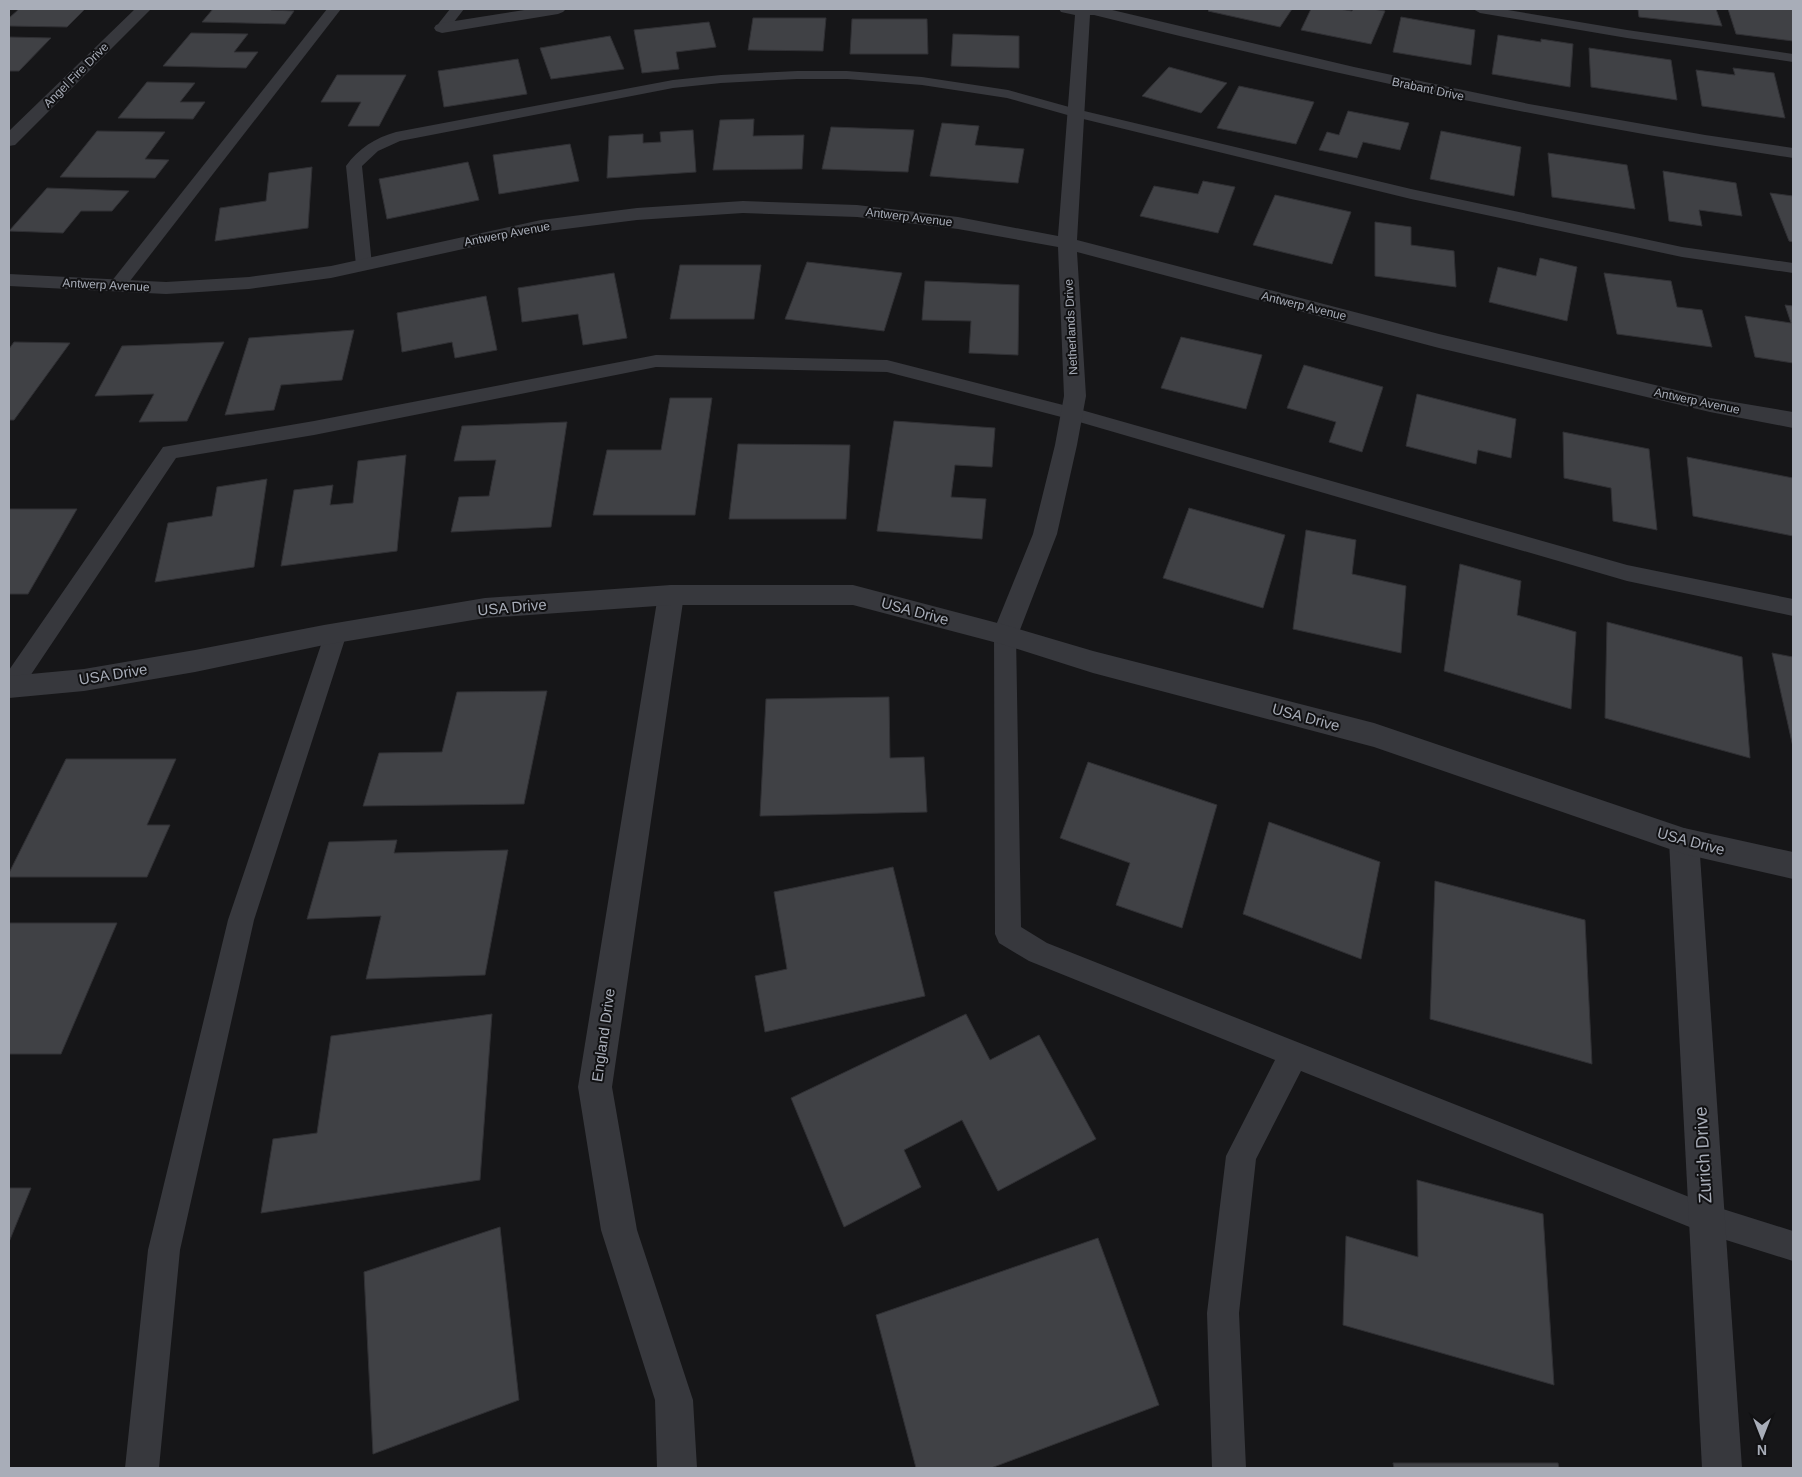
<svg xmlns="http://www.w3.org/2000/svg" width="1802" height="1477" font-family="Arial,sans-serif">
	<rect width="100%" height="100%" fill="#161618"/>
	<g fill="#404145" stroke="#303034">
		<polygon points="19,9 85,9 67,27 9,26 9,18"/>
		<polygon points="213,9 272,9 271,10 294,11 285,24 202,22"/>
		<polygon points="1210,9 1292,9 1280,27 1208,11"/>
		<polygon points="1311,9 1339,9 1352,11 1354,9 1373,9 1385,11 1371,44 1301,30"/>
		<polygon points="1638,9 1716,9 1722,26 1639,17"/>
		<polygon points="1728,9 1793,9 1793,41 1736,34"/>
		<polygon points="1401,17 1475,30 1471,65 1393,52"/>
		<polygon points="753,18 826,18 823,51 748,50"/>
		<polygon points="852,19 927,19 928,54 850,54"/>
		<polygon points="709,22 716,47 676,52 679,69 642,73 634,30"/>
		<polygon points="191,33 248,34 234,52 258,52 246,68 163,66"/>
		<polygon points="953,34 1019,36 1019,68 951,66"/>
		<polygon points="1498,35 1541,42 1541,39 1573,44 1570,87 1492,74"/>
		<polygon points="610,36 624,69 551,79 540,48"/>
		<polygon points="9,37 51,38 19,71 9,71"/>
		<polygon points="1589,48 1671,60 1677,100 1591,87"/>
		<polygon points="518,59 527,94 444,107 438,71"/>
		<polygon points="1169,67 1227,83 1201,113 1142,96"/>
		<polygon points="1733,68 1774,73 1785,118 1702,106 1696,70 1735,75"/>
		<polygon points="337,75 406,75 379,126 348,126 361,102 321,102"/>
		<polygon points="147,82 195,83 180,102 205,102 193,119 118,118"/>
		<polygon points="1239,86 1314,102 1296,144 1217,128"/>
		<polygon points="1348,111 1409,123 1400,150 1363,142 1357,158 1319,150 1327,132 1339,135"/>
		<polygon points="754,119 753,136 804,135 802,169 713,170 720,120"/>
		<polygon points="942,123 979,126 975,145 1024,149 1018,183 930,176"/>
		<polygon points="831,127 914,130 908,172 822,169"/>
		<polygon points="693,130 696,172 607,178 609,136 643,134 643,143 661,142 660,132"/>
		<polygon points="97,131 165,132 145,159 169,160 155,178 60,177"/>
		<polygon points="1441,131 1521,147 1514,196 1430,179"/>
		<polygon points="570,144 579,181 499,194 493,155"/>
		<polygon points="1548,153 1627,165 1635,209 1552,197"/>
		<polygon points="468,162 479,200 387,219 379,179"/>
		<polygon points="312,167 308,228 215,241 220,208 266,201 269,173"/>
		<polygon points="1663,171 1736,183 1742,216 1699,210 1702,226 1669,221"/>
		<polygon points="1203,181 1235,187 1218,233 1140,216 1154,186 1198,194"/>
		<polygon points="47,188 129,191 112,211 81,211 63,233 9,231"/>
		<polygon points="1770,193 1793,196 1793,242 1789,241"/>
		<polygon points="1275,195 1351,212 1332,264 1253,245"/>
		<polygon points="1375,222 1411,227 1411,245 1454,251 1456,287 1375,276"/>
		<polygon points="1540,258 1577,267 1567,321 1489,302 1498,267 1536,276"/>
		<polygon points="807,262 902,273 884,331 785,319"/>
		<polygon points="680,265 761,265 754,319 670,319"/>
		<polygon points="614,273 627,338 583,345 578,314 522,322 518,288"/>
		<polygon points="1604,273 1671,281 1677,307 1702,310 1712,347 1617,334"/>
		<polygon points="925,281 1019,285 1018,355 969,353 971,321 922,320"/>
		<polygon points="486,296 497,350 455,358 452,342 402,352 397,313"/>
		<polygon points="1785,305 1793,306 1793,363 1755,357 1745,316 1791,323"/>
		<polygon points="354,330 342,380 281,385 274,410 225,415 249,338"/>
		<polygon points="1181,337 1262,355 1246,409 1161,388"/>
		<polygon points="14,342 70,343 14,420 9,420 9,349"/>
		<polygon points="224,342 187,421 139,422 154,394 95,396 122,346"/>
		<polygon points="1304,365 1383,387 1362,452 1329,442 1336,422 1287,408"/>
		<polygon points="1417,394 1516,419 1511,458 1478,450 1476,464 1406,446"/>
		<polygon points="670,398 712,398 695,515 593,515 607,450 661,450"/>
		<polygon points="894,421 995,428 992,467 955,465 951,497 986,499 982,539 877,531"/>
		<polygon points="567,422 551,527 451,532 459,497 489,496 496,460 454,461 462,426"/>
		<polygon points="1563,432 1649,449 1657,530 1613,521 1611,488 1564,478"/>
		<polygon points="738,444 850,445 846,519 729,519"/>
		<polygon points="406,455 397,551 281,566 294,490 333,485 330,505 353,503 358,461"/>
		<polygon points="1687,457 1793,478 1793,536 1693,516"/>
		<polygon points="267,479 254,567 155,582 168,523 212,516 217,487"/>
		<polygon points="1189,508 1285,535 1263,608 1163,578"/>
		<polygon points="9,509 77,509 28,594 9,594"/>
		<polygon points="1306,530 1356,540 1352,574 1406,586 1401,653 1293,629"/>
		<polygon points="1460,564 1521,581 1517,615 1576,632 1571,709 1444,671"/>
		<polygon points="1607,622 1742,657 1750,758 1605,718"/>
		<polygon points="1772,653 1793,657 1793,747"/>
		<polygon points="547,691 524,804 363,806 379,753 442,752 457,692"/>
		<polygon points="889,697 890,758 924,757 927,812 760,816 766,699"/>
		<polygon points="66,759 176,759 147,825 170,825 147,877 9,877 9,873"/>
		<polygon points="1088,762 1217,805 1182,928 1116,905 1130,863 1060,838"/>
		<polygon points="1269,822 1380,862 1361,959 1243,914"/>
		<polygon points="397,840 394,853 508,850 485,975 366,979 381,916 307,919 329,842"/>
		<polygon points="893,867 925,996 765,1032 755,976 787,969 774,892"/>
		<polygon points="1435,881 1585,920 1592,1064 1430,1019"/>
		<polygon points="9,923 117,923 61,1054 9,1054"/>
		<polygon points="492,1014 480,1180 261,1213 273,1139 317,1133 331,1036"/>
		<polygon points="966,1014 990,1060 1039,1035 1096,1139 998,1191 962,1120 904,1150 921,1187 844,1227 791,1098"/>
		<polygon points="1417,1180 1543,1214 1554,1385 1343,1325 1346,1236 1418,1257"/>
		<polygon points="9,1188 31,1188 9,1242"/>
		<polygon points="500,1227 519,1400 373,1454 364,1272"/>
		<polygon points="1098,1238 1159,1405 991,1468 916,1468 876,1315"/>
		<polygon points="1393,1463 1558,1463 1559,1468 1394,1468"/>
	</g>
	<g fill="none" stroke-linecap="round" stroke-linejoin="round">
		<g fill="#37383d" fill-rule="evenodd">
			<polygon points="327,9 341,9 123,290 117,291 111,290 108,286 111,282"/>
			<polygon points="450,9 464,9 447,31 437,31 435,28"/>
			<polygon points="1473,9 1502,9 1627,30 1793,54 1793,62 1627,38 1480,13"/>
			<path d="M 797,71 L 847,71 L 922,77 L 1008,90 L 1080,110 L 1411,189 L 1682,247 L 1793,263 L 1793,273 L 1682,257 L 1411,199 L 1071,116 L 1007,98 L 922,85 L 847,79 L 797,79 L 721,83 L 673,88 L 400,141 L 378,151 L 362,166 L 372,265 L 370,269 L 358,269 L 356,265 L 346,166 C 359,148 375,138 396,132 L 673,80 L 721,75 Z"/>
			<polygon points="656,355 887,360 1071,407 1627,565 1793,599 1793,616 1627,581 1069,419 887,372 656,367 314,435 176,458 18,694 9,696 9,670 163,447 314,421"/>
			<polygon points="336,624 344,627 347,633 254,920 180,1250 159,1468 125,1468 148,1250 228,920 325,633 328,627"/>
			<polygon points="1005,626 1013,629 1016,635 1021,927 1047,943 1707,1204 1793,1231 1793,1261 1707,1234 1301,1071 1256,1159 1239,1313 1246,1468 1212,1468 1207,1313 1226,1156 1275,1060 1029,961 999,943 995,934 994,635 997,629"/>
		</g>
		<g fill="#37383d" fill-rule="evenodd">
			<polygon points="135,9 151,9 15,145 9,146 9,131"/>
			<polygon points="531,9 566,9 563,12 558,14 442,33 436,31 434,28 436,25 442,23"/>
			<path d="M 1059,9 L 1108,9 L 1354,67 L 1529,104 L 1705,135 L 1793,148 L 1793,158 C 1557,124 1325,72 1094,15 L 1090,15 L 1077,240 L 1439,334 L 1710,398 L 1793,412 L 1793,428 L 1710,412 L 1439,348 L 1077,252 L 1086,396 L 1077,445 L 1057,534 L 1018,635 L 1014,642 L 1005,645 L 996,642 L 992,635 L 1033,534 L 1055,445 L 1064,396 L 1058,247 L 958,229 L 857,217 L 743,213 L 637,220 L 541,232 L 331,278 L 249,289 L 166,294 L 9,286 L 9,274 L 166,282 L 249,277 L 331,266 L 541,220 L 637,208 L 743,201 L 857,205 L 958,217 L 1058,236 L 1075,15 L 1061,12 Z"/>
			<polygon points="671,585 680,588 684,595 612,1087 637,1230 693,1400 697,1468 657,1468 655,1400 601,1230 578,1087 658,595 662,588"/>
			<polygon points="1684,828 1694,832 1699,841 1742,1468 1702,1468 1669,841 1674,832"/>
		</g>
		<polygon fill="#37383d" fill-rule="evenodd" points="671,585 853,585 1005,625 1093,651 1374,723 1684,828 1793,852 1793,879 1684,854 1374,747 1093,673 1005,645 853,605 671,605 485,618 324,645 195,672 84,691 9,698 9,676 84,669 195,650 324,625 485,598"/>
	</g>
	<g text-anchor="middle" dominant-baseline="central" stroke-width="4" stroke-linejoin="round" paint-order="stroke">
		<g font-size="12" fill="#a8adb8" stroke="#111113">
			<text transform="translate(76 75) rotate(-45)">Angel Fire Drive</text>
			<text transform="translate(1428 89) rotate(12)">Brabant Drive</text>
			<text transform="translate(909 217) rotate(7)">Antwerp Avenue</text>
			<text transform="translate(507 234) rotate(-11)">Antwerp Avenue</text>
			<text transform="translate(106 285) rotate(3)">Antwerp Avenue</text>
			<text transform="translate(1304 306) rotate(14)">Antwerp Avenue</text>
			<text transform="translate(1071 327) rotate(-93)">Netherlands Drive</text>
			<text transform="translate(1697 401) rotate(12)">Antwerp Avenue</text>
		</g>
		<g font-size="15" fill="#a8adb8" stroke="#111113">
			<text transform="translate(512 607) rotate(-5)">USA Drive</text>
			<text transform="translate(915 611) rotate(15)">USA Drive</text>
			<text transform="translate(113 674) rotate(-9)">USA Drive</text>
			<text transform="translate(1306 717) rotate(15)">USA Drive</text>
			<text transform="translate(1691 841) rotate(15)">USA Drive</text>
			<text transform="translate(603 1035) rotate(-82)">England Drive</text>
		</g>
		<g font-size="18" fill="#a8adb8" stroke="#111113">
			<text transform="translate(1703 1155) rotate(-93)">Zurich Drive</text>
		</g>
	</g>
	<rect width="1802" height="1477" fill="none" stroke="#a8adb8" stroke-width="20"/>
	<g transform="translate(1762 1437) rotate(180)" stroke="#111113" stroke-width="4" paint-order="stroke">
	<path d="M0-4L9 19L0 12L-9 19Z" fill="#a8adb8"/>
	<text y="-8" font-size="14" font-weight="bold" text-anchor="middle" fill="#a8adb8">N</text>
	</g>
</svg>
